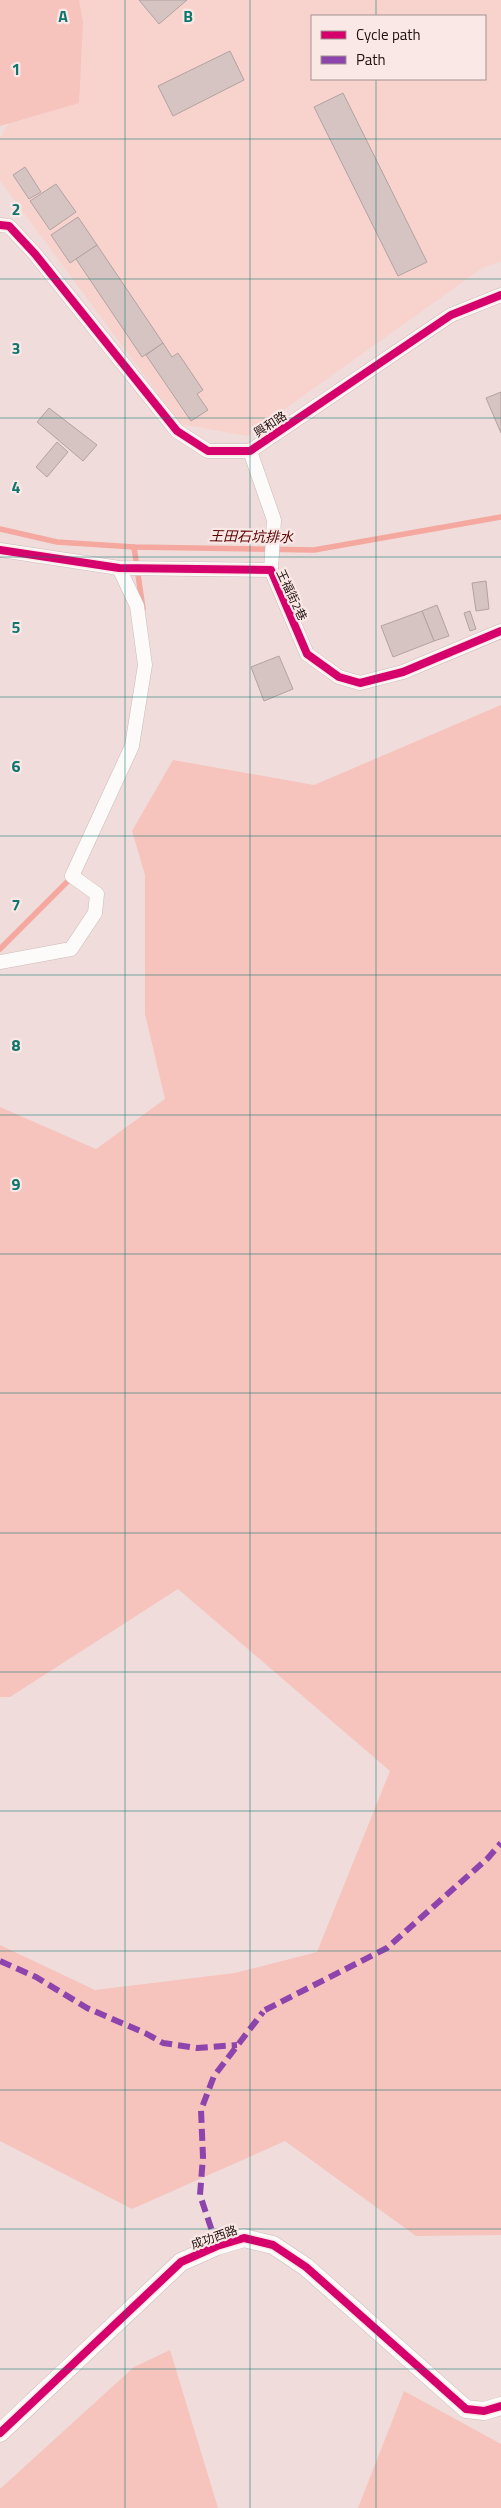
<svg xmlns="http://www.w3.org/2000/svg" width="501" height="2508" font-family="'Titillium Web','Noto Sans TC',sans-serif">
	<rect width="100%" height="100%" fill="#f0dddb"/>
	<path fill="#f8d3ce" fill-rule="evenodd" d="M 75,0 L 501,0 L 501,262 L 484,267 L 247,436 L 180,424 L 0,181 L 0,138 ZM 312,16 L 485,16 L 485,79 L 312,79 Z"/>
	<g fill="#f6c3bd">
		<polygon points="0,0 79,0 83,22 79,103 0,126"/>
		<polygon points="501,705 501,2235 416,2236 285,2141 132,2209 0,2141 0,1945 95,1990 235,1973 317,1952 390,1771 178,1589 10,1697 0,1697 0,1107 96,1149 165,1099 145,1014 145,875 132,831 173,760 314,785"/>
		<polygon points="170,2350 218,2508 0,2508 0,2489 134,2367"/>
		<polygon points="404,2391 501,2444 501,2508 358,2508"/>
	</g>
	<g fill="none" stroke-linecap="round" stroke-linejoin="round">
		<g stroke="#f4a8a0" stroke-width="5.5">
			<polyline points="0,529 57,542 134,547 314,550 501,517"/>
			<polyline points="134,547 143,609"/>
			<polyline points="0,949 73,876"/>
		</g>
	</g>
	<g fill="#d5c4c2" stroke="#b2a2a1">
		<polygon points="139,0 187,0 159,24"/>
		<polygon points="230,51 244,80 173,116 158,86"/>
		<polygon points="343,93 427,262 398,276 314,107"/>
		<polygon points="25,167 41,192 29,199 13,175"/>
		<polygon points="56,184 76,212 50,230 30,201"/>
		<polygon points="78,217 97,245 70,263 51,235"/>
		<polygon points="97,245 163,343 142,357 76,259"/>
		<polygon points="163,343 172,357 178,353 203,390 197,394 208,410 191,421 146,355"/>
		<polygon points="501,392 501,433 486,398"/>
		<polygon points="49,408 97,445 83,461 37,422"/>
		<polygon points="57,442 68,452 47,477 36,467"/>
		<polygon points="486,581 489,609 476,611 472,583"/>
		<polygon points="437,605 449,636 434,641 422,611"/>
		<polygon points="422,611 434,641 393,657 381,626"/>
		<polygon points="470,611 476,629 470,631 464,613"/>
		<polygon points="279,656 293,689 264,701 251,667"/>
	</g>
	<g fill="none" stroke-linecap="round" stroke-linejoin="round">
		<defs>
			<g id="minor">
				<polyline points="0,225 9,226 35,254 177,431 208,451 250,451 451,315 501,295"/>
				<polyline points="250,451 274,520 271,570"/>
				<polyline points="0,550 119,568 271,570 307,654 339,677 360,683 403,672 501,631"/>
				<polyline points="0,962 71,949 95,913 97,894 72,876 132,746 145,665 137,606 119,568"/>
			</g>
			<polyline id="tertiary" points="0,2433 181,2262 217,2246 244,2238 273,2245 306,2267 466,2409 484,2411 501,2406"/>
		</defs>
		<use href="#minor" stroke="#cabab8" stroke-width="15"/>
		<use href="#tertiary" stroke="#cabab8" stroke-width="19"/>
		<use href="#minor" stroke="#fdfafa" stroke-width="14"/>
		<use href="#tertiary" stroke="#fdfafa" stroke-width="18"/>
		<g stroke="#8e44ad" stroke-width="6" stroke-dasharray="12 6" stroke-linecap="butt">
			<polyline points="0,1961 36,1977 87,2008 145,2033 163,2043 197,2048 237,2045"/>
			<polyline points="265,2010 387,1948 488,1858 501,1843"/>
			<polyline points="217,2246 200,2195 203,2157 201,2110 214,2076 263,2012"/>
		</g>
		<defs>
			<g id="cycleway">
				<polyline points="0,225 9,226 35,254 177,431 208,451 250,451 451,315 501,295"/>
				<polyline points="0,550 119,568 271,570 307,654 339,677 360,683 403,672 501,631"/>
				<polyline points="0,2433 181,2262 217,2246 244,2238 273,2245 306,2267 466,2409 484,2411 501,2406"/>
			</g>
		</defs>
		<use href="#cycleway" stroke="#fae8e6" stroke-width="11"/>
		<use href="#cycleway" stroke="#d6006c" stroke-width="8"/>
	</g>
	<path fill="none" stroke="#0f766e" stroke-width="1" stroke-opacity="0.55" d="M 125,0 L 125,2508M 250,0 L 250,2508M 376,0 L 376,16M 376,79 L 376,2508M 0,139 L 501,139M 0,279 L 501,279M 0,418 L 501,418M 0,557 L 501,557M 0,697 L 501,697M 0,836 L 501,836M 0,975 L 501,975M 0,1115 L 501,1115M 0,1254 L 501,1254M 0,1393 L 501,1393M 0,1533 L 501,1533M 0,1672 L 501,1672M 0,1811 L 501,1811M 0,1951 L 501,1951M 0,2090 L 501,2090M 0,2229 L 501,2229M 0,2369 L 501,2369"/>
	<g text-anchor="middle" dominant-baseline="central" stroke-width="4.5" stroke-linejoin="round" paint-order="stroke">
		<g font-size="12" fill="#1f110f" stroke="#fae8e6">
			<text transform="translate(270 424) rotate(-33)">興和路</text>
			<text transform="translate(292 595) rotate(65)">王福街2巷</text>
			<text transform="translate(214 2237) rotate(-19)">成功西路</text>
		</g>
		<g font-size="14" font-style="italic" fill="#5b0002" stroke="#fae8e6">
			<text transform="translate(251 536) rotate(1)">王田石坑排水</text>
		</g>
	</g>
	<g font-size="16" text-anchor="middle" font-weight="bold" fill="#0f766e" stroke="#fae8e6" stroke-width="4.5" stroke-linejoin="round" paint-order="stroke">
		<text x="63" y="22">A</text>
		<text x="188" y="22">B</text>
		<text x="16" y="75">1</text>
		<text x="16" y="215">2</text>
		<text x="16" y="354">3</text>
		<text x="16" y="493">4</text>
		<text x="16" y="633">5</text>
		<text x="16" y="772">6</text>
		<text x="16" y="911">7</text>
		<text x="16" y="1051">8</text>
		<text x="16" y="1190">9</text>
	</g>
	<rect x="311" y="15" width="175" height="65" fill="#fae8e6" stroke="#a29290"/>
	<rect x="321" y="31" width="25" height="8" fill="#d6006c" stroke="#a29290"/>
	<text x="356" y="40" font-size="15" fill="#1f110f">Cycle path</text>
	<rect x="321" y="56" width="25" height="8" fill="#8e44ad" stroke="#a29290"/>
	<text x="356" y="65" font-size="15" fill="#1f110f">Path</text>
</svg>
